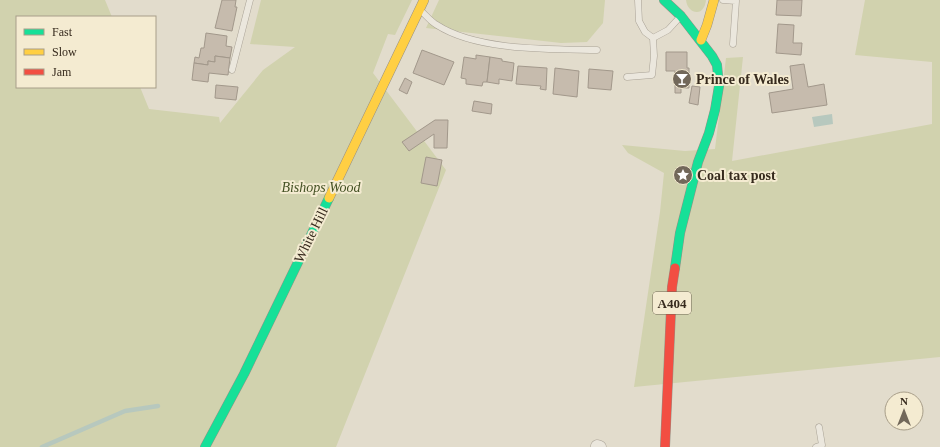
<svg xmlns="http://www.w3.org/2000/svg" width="940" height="447" font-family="'Times New Roman',serif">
	<rect width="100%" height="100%" fill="#e2dccc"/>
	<g fill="#d1d2ae">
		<polygon points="0,0 105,0 112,17 17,17 17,87 140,87 149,109 219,117 220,123 263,70 295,47 250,44 261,0 412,0 395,35 388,34 373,73 446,170 336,447 0,447"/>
		<polygon points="439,0 605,0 603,23 587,42 561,43 426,28"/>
		<path d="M 686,0 L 706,0 C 706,1 705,6 704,7 C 699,17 687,11 686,0 Z"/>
		<polygon points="865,0 940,0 940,357 634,387 660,212 664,173 628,153 622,145 685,151 715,149 726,58 743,57 732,161 932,124 932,62 855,55"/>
	</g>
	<polygon fill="#b7c8be" points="832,114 833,124 814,127 812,117"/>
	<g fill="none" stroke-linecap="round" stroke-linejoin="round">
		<polyline stroke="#b7c8be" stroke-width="4.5" points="42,447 125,411 158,406"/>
	</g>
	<g fill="#c6bbad" stroke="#a2988b">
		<polygon points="222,0 236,0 235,7 237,7 232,31 215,28"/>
		<polygon points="777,0 802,0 801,16 776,15"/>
		<polygon points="778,24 794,25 793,43 802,43 801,55 776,53"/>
		<polygon points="206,33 227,36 226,46 232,47 230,58 215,56 215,62 208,61 208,65 194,63 195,57 199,58 201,48 204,48"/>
		<polygon points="422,50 454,62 444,85 413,73"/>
		<polygon points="666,52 687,52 687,68 689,68 689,88 681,88 681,93 675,93 675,71 666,71"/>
		<polygon points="476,55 490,57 487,82 483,82 482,86 466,84 466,79 461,78 464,57 476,59"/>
		<polygon points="215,56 230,58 228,75 209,73 208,82 192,80 194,63 208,65 208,61 215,62"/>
		<polygon points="490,57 502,59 502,61 514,63 512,81 499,79 499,84 487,82"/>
		<polygon points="804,64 808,87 824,84 827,105 772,113 769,93 793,89 790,66"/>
		<polygon points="518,66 547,68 546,90 540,89 541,86 516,84"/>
		<polygon points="555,68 579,71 577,97 553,94"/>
		<polygon points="589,69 613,71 611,90 588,88"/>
		<polygon points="405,78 412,82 407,94 399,90"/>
		<polygon points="216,85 238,87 236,100 215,98"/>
		<polygon points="692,86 700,87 698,105 689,103"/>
		<polygon points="474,101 492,104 491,114 472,111"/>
		<polygon points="435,120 448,120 447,148 434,148 434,134 409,151 402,142"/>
		<polygon points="426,157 442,160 437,186 421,183"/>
	</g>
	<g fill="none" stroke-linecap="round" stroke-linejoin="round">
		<defs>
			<g id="lane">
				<polyline points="638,0 639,21 645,32 653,38 668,30 680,17"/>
				<polyline points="723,0 736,1 733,44"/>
				<path d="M 421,11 C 426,15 431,22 437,25 C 477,51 550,49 597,50"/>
				<polyline points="232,70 250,0"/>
				<polyline points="627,77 652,75 654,56 653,38"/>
				<polyline points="816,447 822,445 819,427"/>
			</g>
			<polyline id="street" points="597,446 600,447"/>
			<g id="fast">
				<polyline points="664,0 681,16 712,56 717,65 719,86 715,110 709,133 698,162 680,233 675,268"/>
				<polyline points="205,447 244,374 329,198"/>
			</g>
			<g id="slow">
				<polyline points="701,40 707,25 714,0"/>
				<polyline points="329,198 424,0"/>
			</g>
			<polyline id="jam" points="665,447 672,287 675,268"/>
		</defs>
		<use href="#lane" stroke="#a8a195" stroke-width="7"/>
		<use href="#street" stroke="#a8a195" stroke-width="13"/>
		<use href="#fast" stroke="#979085" stroke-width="10"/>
		<use href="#slow" stroke="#979085" stroke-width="10"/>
		<use href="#jam" stroke="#979085" stroke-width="10"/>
		<use href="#lane" stroke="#ebe7dd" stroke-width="6"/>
		<use href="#street" stroke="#ebe7dd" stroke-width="12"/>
		<use href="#fast" stroke="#16e098" stroke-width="9"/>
		<use href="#slow" stroke="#ffcf43" stroke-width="9"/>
		<use href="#jam" stroke="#f24e42" stroke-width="9"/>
	</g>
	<defs>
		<symbol id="bar-disc" viewBox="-11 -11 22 22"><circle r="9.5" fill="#72685a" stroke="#f4ebd1"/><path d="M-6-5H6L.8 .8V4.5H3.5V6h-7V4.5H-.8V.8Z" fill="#fff"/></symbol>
		<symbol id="sight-disc" viewBox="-11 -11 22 22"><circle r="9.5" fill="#72685a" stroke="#f4ebd1"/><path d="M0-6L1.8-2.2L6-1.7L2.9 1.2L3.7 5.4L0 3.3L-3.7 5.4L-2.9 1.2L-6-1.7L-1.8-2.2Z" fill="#fff"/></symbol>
	</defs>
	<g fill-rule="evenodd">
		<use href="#bar-disc" x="671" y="68" width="22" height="22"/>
		<use href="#sight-disc" x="672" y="164" width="22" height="22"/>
	</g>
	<g text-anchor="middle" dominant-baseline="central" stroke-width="4" stroke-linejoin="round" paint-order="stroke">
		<rect fill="#f4ebd1" stroke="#6f6453" stroke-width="1" x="653" y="292" width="38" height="22" rx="3"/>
		<g font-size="13" font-weight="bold" fill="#362a1d">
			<text x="672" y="303">A404</text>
		</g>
		<g font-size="14" font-weight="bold" fill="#362a1d" stroke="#f4ebd1" text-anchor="start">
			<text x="696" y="79">Prince of Wales</text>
			<text x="697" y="175">Coal tax post</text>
		</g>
		<g font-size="14" font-style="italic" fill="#455225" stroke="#f4ebd1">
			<text x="321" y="187">Bishops Wood</text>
		</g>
		<g font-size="14" fill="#362a1d" stroke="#f4ebd1">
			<text transform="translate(311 235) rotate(-64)">White Hill</text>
		</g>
	</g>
	<rect x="16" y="16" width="140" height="72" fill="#f4ebd1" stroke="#a89e89"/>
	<rect x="24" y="29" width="20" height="6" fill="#16e098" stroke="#a89e89"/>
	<text x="52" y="36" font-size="12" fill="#362a1d">Fast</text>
	<rect x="24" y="49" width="20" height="6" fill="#ffcf43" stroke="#a89e89"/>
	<text x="52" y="56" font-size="12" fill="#362a1d">Slow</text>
	<rect x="24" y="69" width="20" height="6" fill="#f24e42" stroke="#a89e89"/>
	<text x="52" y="76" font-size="12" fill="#362a1d">Jam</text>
	<g transform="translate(904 411)"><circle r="19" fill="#f4ebd1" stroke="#a89e89"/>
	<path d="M0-3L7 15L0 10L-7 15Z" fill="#72685a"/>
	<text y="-6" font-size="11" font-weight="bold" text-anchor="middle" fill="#362a1d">N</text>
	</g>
</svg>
